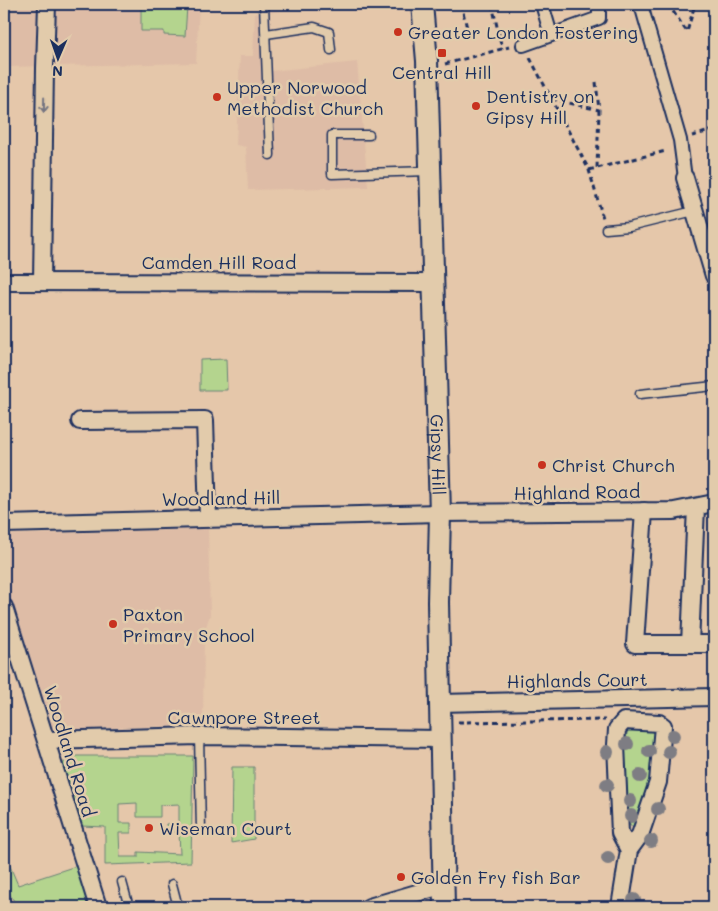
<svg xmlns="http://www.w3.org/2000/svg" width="718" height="911" font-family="Mali,sans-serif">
	<rect width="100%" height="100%" fill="#e5c7aa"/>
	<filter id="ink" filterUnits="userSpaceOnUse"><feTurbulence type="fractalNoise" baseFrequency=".02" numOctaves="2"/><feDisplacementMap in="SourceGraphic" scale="10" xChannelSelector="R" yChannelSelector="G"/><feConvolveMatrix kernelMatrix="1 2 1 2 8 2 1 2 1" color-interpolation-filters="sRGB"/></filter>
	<g filter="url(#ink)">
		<g fill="#debca6">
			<polygon points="4,4 199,4 196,63 4,67"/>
			<polygon points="266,4 327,4 267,13"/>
			<polygon points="255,13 266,14 271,71 357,62 368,187 248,190 246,147 236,145 240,56 253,56"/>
			<polygon points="208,529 210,615 204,632 203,725 53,730 4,579 4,535"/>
		</g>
		<g fill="#b4d48e" stroke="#688276" fill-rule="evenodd">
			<polygon points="141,4 166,4 167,5 187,6 185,36 164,35 164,31 141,31"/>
			<polygon points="226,359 227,390 200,390 200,360"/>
			<polygon points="629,725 657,726 653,779 633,826 630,826 624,747"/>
			<path d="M 68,756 L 193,756 L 191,862 L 105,865 L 105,827 L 81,826 L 63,764 ZM 137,803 L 137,817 L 160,817 L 160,805 L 179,804 L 179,823 L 166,824 L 166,832 L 179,832 L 180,854 L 138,852 L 138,857 L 120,857 L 119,833 L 131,833 L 131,823 L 119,823 L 119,804 Z"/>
			<polygon points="232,767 254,767 254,839 231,843"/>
			<polygon points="4,852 18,885 79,865 92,907 18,907 4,886"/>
		</g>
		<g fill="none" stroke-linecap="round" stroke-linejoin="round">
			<defs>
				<g id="service">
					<polyline points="264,4 270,155"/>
					<polyline points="266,34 314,27 329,32 331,50"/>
					<polyline points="369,135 332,135 332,174 429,171"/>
					<polyline points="606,229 629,227 694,211"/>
					<polyline points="640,394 714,386"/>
					<polyline points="199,736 201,830"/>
					<polyline points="122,882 129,907"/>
					<polyline points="172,884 178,907"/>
				</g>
				<g id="pedestrian">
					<polyline points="542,4 551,35"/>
					<polyline points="641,5 680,140 685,178"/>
					<polyline points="523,45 599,18 599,4"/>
				</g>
				<g id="minor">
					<polyline points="641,4 641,5"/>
					<polyline points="685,178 714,276"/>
					<polyline points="4,282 434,283"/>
					<polyline points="42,282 45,68 47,4"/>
					<polyline points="80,421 205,420 208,518"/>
					<polyline points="644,511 635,644 690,644 696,507"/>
					<polyline points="4,524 440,513 674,511 714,503"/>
					<polyline points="4,607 98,907"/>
					<polyline points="690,644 714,644"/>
					<polyline points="440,703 714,697"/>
					<polyline points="46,740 199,736 441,739"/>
					<polyline points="369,907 444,885"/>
					<polyline points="620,907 629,850 640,835 658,782 663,726 659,723 624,721 617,729 616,745 620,833 629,850"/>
				</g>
				<g id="tertiary">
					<path id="s1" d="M 422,4 L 427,61 L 440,513 L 438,602 L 444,907"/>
				</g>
			</defs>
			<use href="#service" stroke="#1b2f5e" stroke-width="11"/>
			<use href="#pedestrian" stroke="#1b2f5e" stroke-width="16"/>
			<use href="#minor" stroke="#1b2f5e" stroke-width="20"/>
			<use href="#tertiary" stroke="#1b2f5e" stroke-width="24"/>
			<g stroke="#1b2f5e" stroke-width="3" stroke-dasharray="5 4" stroke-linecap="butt">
				<polyline points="461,4 469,36"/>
				<polyline points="492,4 502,49"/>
				<polyline points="668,4 687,32 695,4"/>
				<polyline points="709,4 714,9"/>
				<polyline points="530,58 589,170 603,218"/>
				<polyline points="445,64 509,47"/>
				<polyline points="596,82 599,110 597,168"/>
				<polyline points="552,99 599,110"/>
				<polyline points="692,136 714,130"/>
				<polyline points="589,170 666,151"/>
				<polyline points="458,722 605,720"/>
			</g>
			<use href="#service" stroke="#e2cbab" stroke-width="8"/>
			<use href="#pedestrian" stroke="#e2cbab" stroke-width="12"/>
			<use href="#minor" stroke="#e2cbab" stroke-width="16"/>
			<use href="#tertiary" stroke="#e2cbab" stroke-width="20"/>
		</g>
		<g fill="#7e7d83">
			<circle cx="673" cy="736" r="7"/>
			<circle cx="627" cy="744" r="7"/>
			<circle cx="649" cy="751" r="7"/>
			<circle cx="607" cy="752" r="7"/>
			<circle cx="669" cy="752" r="7"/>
			<circle cx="640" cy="776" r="7"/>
			<circle cx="607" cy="785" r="7"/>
			<circle cx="630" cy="801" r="7"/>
			<circle cx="658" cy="809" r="7"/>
			<circle cx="631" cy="816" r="7"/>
			<circle cx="651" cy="841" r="7"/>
			<circle cx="608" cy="858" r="7"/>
			<circle cx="634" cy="900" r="7"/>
		</g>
		<defs><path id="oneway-shaft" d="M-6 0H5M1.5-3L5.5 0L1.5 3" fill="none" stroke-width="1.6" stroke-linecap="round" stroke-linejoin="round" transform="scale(1.25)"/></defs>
		<use stroke="#757581" href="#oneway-shaft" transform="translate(44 105) rotate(91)"/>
	</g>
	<g fill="#c8321e" stroke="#e2cbab" stroke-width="2">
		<circle cx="398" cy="32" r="5"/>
		<rect x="437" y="48" width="10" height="10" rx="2.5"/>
		<circle cx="217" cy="97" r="5"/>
		<circle cx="476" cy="106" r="5"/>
		<circle cx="542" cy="465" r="5"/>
		<circle cx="113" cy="624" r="5"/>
		<circle cx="149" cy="828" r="5"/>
		<circle cx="401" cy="877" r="5"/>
	</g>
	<g text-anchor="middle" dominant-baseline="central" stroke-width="5" stroke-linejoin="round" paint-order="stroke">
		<g font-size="18" fill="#1b2f5e" stroke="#e2cbab" text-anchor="start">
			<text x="408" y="32">Greater London Fostering</text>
			<text x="442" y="72" text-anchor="middle">Central Hill</text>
			<text x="227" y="87">Upper Norwood<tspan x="227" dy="21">Methodist Church</tspan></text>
			<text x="486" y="96">Dentistry on<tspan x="486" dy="21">Gipsy Hill</tspan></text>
			<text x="552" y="465">Christ Church</text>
			<text x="123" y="614">Paxton<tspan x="123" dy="21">Primary School</tspan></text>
			<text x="159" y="828">Wiseman Court</text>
			<text x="411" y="877">Golden Fry fish Bar</text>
		</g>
		<g font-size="18" fill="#1b2f5e" stroke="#e2cbab">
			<text x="219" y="262">Camden Hill Road</text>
			<text stroke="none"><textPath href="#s1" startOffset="451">Gipsy Hill</textPath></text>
			<text transform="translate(577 492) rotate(-1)">Highland Road</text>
			<text transform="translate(221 498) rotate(-1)">Woodland Hill</text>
			<text transform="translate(577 680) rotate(-1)">Highlands Court</text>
			<text x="244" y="717">Cawnpore Street</text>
			<text transform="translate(70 751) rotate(73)">Woodland Road</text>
		</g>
	</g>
	<rect width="718" height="911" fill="none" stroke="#e2cbab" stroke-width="20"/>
	<rect x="10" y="10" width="698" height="891" fill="none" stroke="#1b2f5e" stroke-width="2" filter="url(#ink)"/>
	<g transform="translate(58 58) rotate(182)" stroke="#e2cbab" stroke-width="4" paint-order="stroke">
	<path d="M0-4L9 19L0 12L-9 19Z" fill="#1b2f5e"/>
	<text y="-8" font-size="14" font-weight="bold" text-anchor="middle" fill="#1b2f5e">N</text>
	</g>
</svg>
